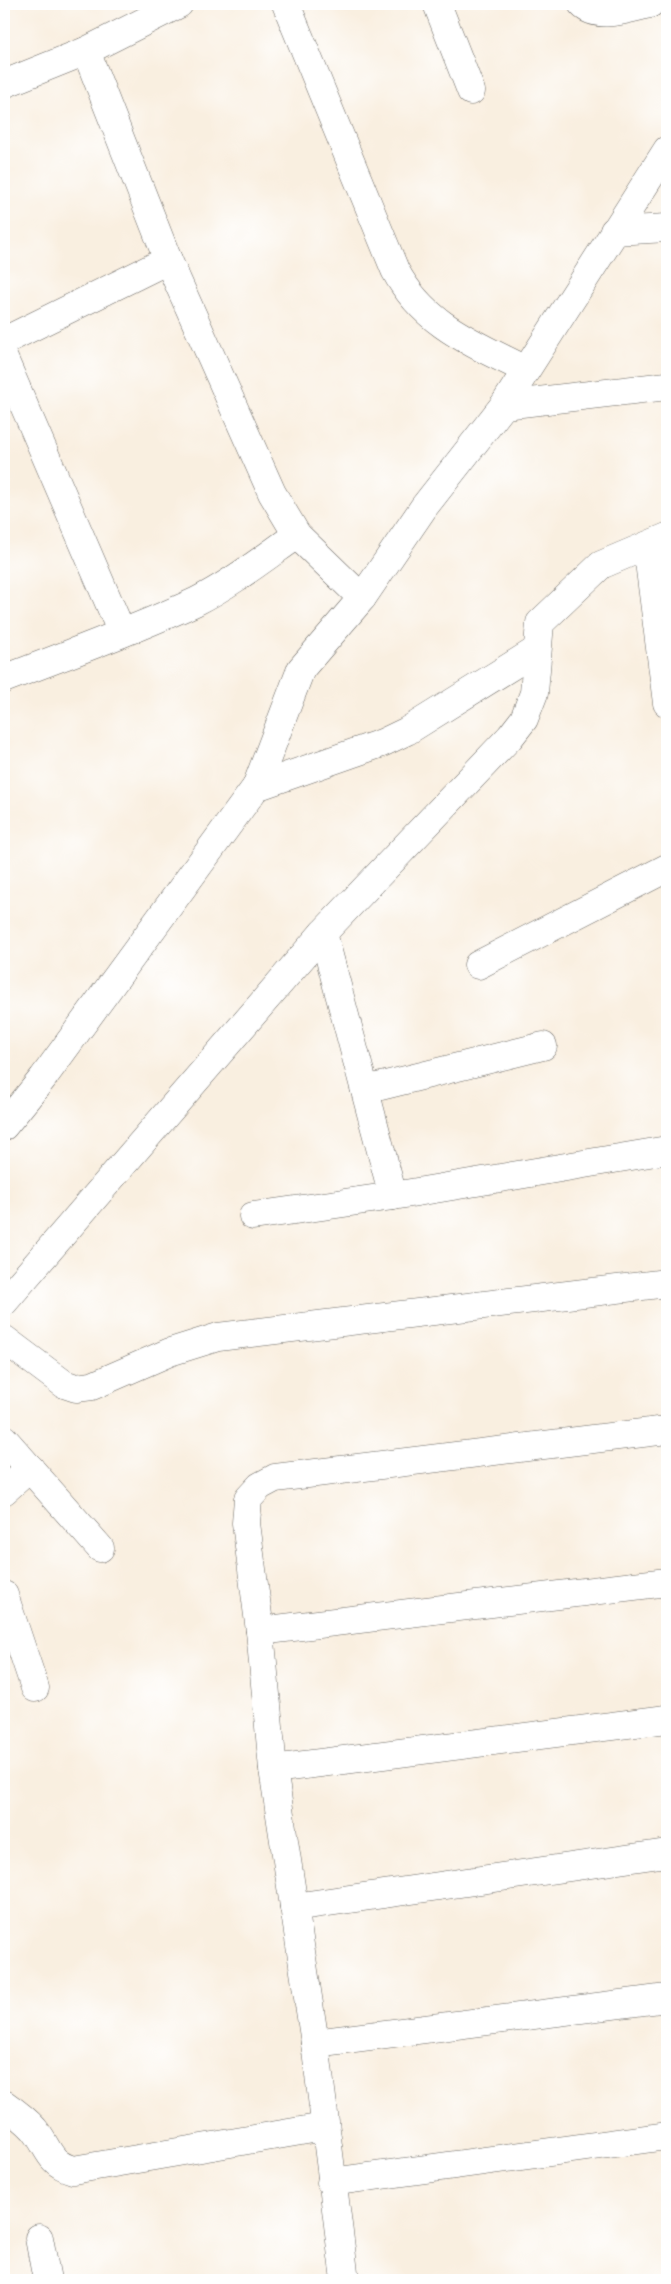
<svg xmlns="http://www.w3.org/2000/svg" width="671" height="2284" font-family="Delius,sans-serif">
	<rect width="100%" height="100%" fill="#fff"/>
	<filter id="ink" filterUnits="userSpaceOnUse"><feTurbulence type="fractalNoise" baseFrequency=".02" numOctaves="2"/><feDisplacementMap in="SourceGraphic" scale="10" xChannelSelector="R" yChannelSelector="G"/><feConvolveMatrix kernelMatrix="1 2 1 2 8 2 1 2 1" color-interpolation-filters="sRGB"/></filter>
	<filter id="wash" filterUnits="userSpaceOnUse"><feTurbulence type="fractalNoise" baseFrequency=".0096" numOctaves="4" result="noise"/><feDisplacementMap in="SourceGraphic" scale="20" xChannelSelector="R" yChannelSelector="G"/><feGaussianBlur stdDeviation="1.12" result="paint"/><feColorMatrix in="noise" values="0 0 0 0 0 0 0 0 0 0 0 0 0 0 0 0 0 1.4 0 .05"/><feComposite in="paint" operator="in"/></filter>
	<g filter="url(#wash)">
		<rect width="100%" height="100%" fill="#f9efe0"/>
	</g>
	<g filter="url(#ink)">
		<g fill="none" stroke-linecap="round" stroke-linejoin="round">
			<defs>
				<g id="minor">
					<path d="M 286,4 L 395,270 C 424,325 473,343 526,370"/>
					<polyline points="437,4 471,91"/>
					<path d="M 582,4 C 598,21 629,8 650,4"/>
					<polyline points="86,51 168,260 272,493 297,535 362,598"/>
					<polyline points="4,84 86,51 179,4"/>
					<polyline points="614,231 667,228"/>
					<polyline points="4,341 168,260"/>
					<polyline points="4,359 122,633"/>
					<polyline points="504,405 667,386"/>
					<polyline points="647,546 667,703"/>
					<path d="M 4,679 C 68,654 133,631 195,602 C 231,584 264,558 297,535"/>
					<polyline points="256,787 382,743 407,731 537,650"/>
					<polyline points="323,933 393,1196"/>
					<polyline points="478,965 667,868"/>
					<polyline points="365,1090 543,1046"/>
					<polyline points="4,1126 43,1078 256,787 301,669 362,598 424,507 504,405 667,150"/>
					<polyline points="253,1216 393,1196 667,1150"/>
					<polyline points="4,1302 323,933 510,737 524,719 534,693 540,623 601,565 667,537"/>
					<polyline points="4,1339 64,1384 76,1388 92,1386 170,1352 218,1337 667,1283"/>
					<polyline points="4,1439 100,1548"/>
					<polyline points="4,1491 30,1468"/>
					<polyline points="4,1595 35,1688"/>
					<polyline points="260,1631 667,1582"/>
					<polyline points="273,1769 667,1719"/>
					<polyline points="294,1907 667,1853"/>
					<polyline points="315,2043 667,1998"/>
					<path d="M 4,2104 C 14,2111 26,2120 34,2129 C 49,2147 48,2163 73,2170 L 324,2127"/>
					<polyline points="331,2182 667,2136"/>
					<polyline points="39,2238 47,2280"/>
					<polyline points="345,2280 315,2043 273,1769 260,1631 246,1523 248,1499 260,1486 275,1478 667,1430"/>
				</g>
			</defs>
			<use href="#minor" stroke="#696661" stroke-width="29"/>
			<use href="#minor" stroke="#fff" stroke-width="28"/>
		</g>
	</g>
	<rect width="671" height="2284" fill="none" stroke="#fff" stroke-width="20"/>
</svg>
